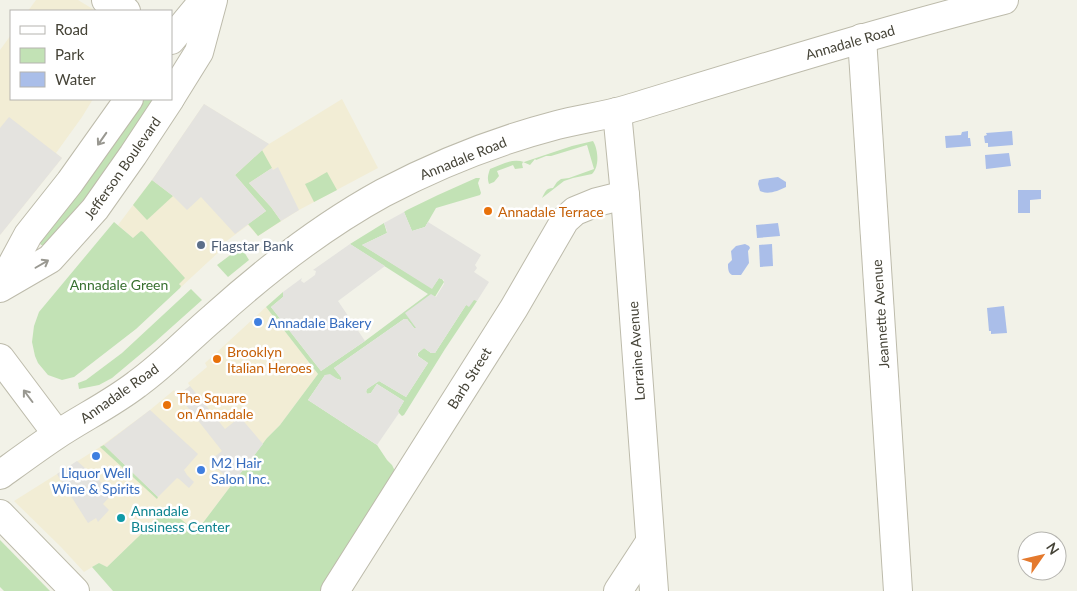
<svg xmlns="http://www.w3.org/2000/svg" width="1077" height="591" font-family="Lato,sans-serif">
	<rect width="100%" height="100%" fill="#f2f2e8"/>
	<g fill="#f2edd5">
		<polygon points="36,0 78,0 96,11 28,11"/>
		<polygon points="11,35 11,99 93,99 82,117 56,153 62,158 0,235 0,50"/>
		<polygon points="342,99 378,168 299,210 258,236 248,225 220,246 222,249 180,288 180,285 153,255 118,225 152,180 204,104 269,144"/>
		<polygon points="266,307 318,374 280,425 267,438 196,532 168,508 107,567 99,563 84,572 61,547 14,501 100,447 150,410 174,390 178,395 190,386 188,383 207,367 205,363"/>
	</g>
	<g fill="#c2e2b5">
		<polygon points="144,99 158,99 105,173 76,211 45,245 41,245 39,242 102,158"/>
		<path d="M 593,141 C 598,149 600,166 592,174 L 573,178 L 564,181 L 542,198 C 545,192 546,188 553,188 L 557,182 L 561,179 L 569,178 L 594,169 L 587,145 L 551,156 L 546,156 L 536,160 L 535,159 L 530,165 L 523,162 L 522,164 L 523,168 L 515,169 L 513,165 L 497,171 L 499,176 L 494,182 L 489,184 C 487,178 488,175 490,169 C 501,165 512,158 524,162 L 572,146 Z"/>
		<polygon points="262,150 272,168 249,183 271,207 281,221 258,236 248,224 266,211 235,175"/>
		<path d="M 327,172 L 337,190 L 314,202 L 305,184 C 313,181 319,176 327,172 Z"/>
		<polygon points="476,178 480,178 478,183 481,193 480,195 436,208 425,227 412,231 404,212 407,210 438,195"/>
		<polygon points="152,180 173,196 147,220 133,205"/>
		<polygon points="114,222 133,238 141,231 143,232 185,278 179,284 181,286 180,288 136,329 74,377 62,380 48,375 38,363 35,356 32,342 34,326 39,312"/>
		<polygon points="384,223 387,233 362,245 432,288 439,278 442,279 444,282 416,328 414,328 407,319 404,319 334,368 341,377 341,380 325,375 308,400 377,445 387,460 392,465 395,471 320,591 113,591 92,567 99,563 107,567 168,508 196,532 267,438 280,425 318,374 266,307 283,292 283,297 271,307 321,371 365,341 428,294 350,244"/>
		<polygon points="241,247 249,260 228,277 217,265"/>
		<polygon points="191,289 202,300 155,342 112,378 99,385 79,389 78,383 86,380 122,353"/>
		<polygon points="474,299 477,301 445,349 404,415 402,416 399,413 398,411 404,401 377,384 371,393 367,394 366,391 367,389 379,381 406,397 428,363 418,356 418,353 424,348 431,353 435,353 466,305"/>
		<polygon points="104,445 158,497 157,499 100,447"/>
		<polygon points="0,540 50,591 4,591 0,587"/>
	</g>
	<g fill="#e4e3df">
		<polygon points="204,104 269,144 235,175 266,211 235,234 201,197 187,210 173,196 152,180"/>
		<polygon points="9,117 62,158 0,235 0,128"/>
		<polygon points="278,167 299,210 281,221 271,207 249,183 272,168 273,170"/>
		<polygon points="404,212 412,231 425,227 428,222 481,255 475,265 477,268 474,272 489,282 477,301 474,300 469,307 466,305 435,353 431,353 424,348 418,353 417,355 419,357 428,363 406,397 379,381 367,389 366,393 370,394 377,384 404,401 398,411 399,413 377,445 308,400 325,375 330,374 339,380 341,380 341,377 334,368 404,319 407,319 414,328 416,328 405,313 431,294 436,297 444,284 444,280 439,278 432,289 362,245 387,233 387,231 384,223"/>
		<polygon points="350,244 385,266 338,301 365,341 321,371 271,307 283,297 283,292 302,278 301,281 304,283 315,275 316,271 313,270"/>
		<polygon points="190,386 225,429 240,417 263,444 233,483 209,461 222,451 178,395"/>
		<polygon points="150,410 198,454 184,470 187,475 194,482 189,488 179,479 177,478 158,497 104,445"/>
		<polygon points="77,461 113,493 103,504 109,510 98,522 96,518 88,523 57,474"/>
	</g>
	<g fill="#aabee9">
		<polygon points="968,131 968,138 970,138 971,146 946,148 945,136 961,135 962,132"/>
		<polygon points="1012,131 1013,145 988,147 988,143 985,143 984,136 987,135 986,133"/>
		<polygon points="1009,153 1011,166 986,169 985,155"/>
		<path d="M 778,177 L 786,182 L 786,187 C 778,191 768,195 760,191 L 758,184 L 759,180 L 763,179 Z"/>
		<polygon points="1018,190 1041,190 1041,199 1030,200 1030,213 1018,213"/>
		<polygon points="778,223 780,236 757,238 756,225"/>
		<path d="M 745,244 L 749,246 L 750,248 L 748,251 L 749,263 L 741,275 L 732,275 C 728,273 728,268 728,264 L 732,260 L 731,251 L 736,246 Z"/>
		<polygon points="772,244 773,266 760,267 759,245"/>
		<polygon points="1004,306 1007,333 991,334 991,331 989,331 987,308"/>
	</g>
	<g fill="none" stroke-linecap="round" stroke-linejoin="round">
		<defs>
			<g id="minor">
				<polyline points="106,0 126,11"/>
				<polyline points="862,38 898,591"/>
				<polyline points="171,40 204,0"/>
				<polyline points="171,97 199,52 213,0"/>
				<polyline points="617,112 625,195 654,591"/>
				<polyline points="0,287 28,235 70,182 129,99"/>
				<polyline points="0,288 50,259 95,209 133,155 170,99"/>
				<polyline points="0,358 57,434"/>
				<path d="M 0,475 C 18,462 37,448 55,436 C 82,418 111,404 137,384 C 165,364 188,339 214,317 C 266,270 321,227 383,193 C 438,164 496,141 557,125 C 580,119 605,116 628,109 C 753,71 878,32 1004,0"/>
				<polyline points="0,514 75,591"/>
				<polyline points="335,591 514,308 565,220 575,211 597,202 625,195"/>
				<polyline points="618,591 650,542"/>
			</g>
		</defs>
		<use href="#minor" stroke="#bdbbab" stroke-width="30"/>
		<use href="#minor" stroke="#fff" stroke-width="28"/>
	</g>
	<defs><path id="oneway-shaft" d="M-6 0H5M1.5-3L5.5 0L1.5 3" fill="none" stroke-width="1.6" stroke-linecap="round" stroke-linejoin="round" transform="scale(1.25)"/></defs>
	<g stroke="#999891">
		<use href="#oneway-shaft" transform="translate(102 139) rotate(125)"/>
		<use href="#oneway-shaft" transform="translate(42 264) rotate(-30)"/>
		<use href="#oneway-shaft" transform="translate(28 396) rotate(-127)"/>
	</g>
	<g fill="#e8710a" stroke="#fff" stroke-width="2">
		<circle cx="488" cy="211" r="5"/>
		<circle cx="217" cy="359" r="5"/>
		<circle cx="167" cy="405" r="5"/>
	</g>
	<circle fill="#5c6f8a" stroke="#fff" stroke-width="2" cx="201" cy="245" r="5"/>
	<g fill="#3f7fe0" stroke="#fff" stroke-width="2">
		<circle cx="258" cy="322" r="5"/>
		<circle cx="96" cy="456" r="5"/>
		<circle cx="201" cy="470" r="5"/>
	</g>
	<circle fill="#0f9aa8" stroke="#fff" stroke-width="2" cx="121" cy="518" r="5"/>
	<g text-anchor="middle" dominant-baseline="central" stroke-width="5" stroke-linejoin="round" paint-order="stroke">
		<g font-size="14" fill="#454337" stroke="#fff">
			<text transform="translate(850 42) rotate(-16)">Annadale Road</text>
			<text transform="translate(463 158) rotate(-22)">Annadale Road</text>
			<text transform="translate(122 168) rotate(-55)">Jefferson Boulevard</text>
			<text transform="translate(880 314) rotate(-94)">Jeannette Avenue</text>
			<text transform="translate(636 351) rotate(-94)">Lorraine Avenue</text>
			<text transform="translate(469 378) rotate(-58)">Barb Street</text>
			<text transform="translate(119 393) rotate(-35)">Annadale Road</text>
		</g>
		<g font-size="14" fill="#c56008" stroke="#fff" text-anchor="start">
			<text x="498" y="211">Annadale Terrace</text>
			<text x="227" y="351">Brooklyn<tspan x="227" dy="16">Italian Heroes</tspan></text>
			<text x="177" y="397">The Square<tspan x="177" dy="16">on Annadale</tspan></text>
		</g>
		<g font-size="14" fill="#4e5e75" stroke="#fff" text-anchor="start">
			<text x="211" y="245">Flagstar Bank</text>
		</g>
		<g font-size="14" fill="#387030" stroke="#fff">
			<text x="119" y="284">Annadale Green</text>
		</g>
		<g font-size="14" fill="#366cbe" stroke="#fff" text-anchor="start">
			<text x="268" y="322">Annadale Bakery</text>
			<text x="211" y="462">M2 Hair<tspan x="211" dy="16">Salon Inc.</tspan></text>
			<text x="96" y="472" text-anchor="middle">Liquor Well<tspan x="96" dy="16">Wine &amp; Spirits</tspan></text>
		</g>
		<g font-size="14" fill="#0d838f" stroke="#fff" text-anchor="start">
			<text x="131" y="510">Annadale<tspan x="131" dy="16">Business Center</tspan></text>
		</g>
	</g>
	<rect x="10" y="10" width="162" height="90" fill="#ffffff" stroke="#b5b4af"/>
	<rect x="20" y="26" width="25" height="8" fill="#ffffff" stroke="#b5b4af"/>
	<text x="55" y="35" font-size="15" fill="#454337">Road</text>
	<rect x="20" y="48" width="25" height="15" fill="#c2e2b5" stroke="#b5b4af"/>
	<text x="55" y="60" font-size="15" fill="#454337">Park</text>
	<rect x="20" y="72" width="25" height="15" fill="#aabee9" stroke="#b5b4af"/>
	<text x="55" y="85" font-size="15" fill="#454337">Water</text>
	<g transform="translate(1042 556) rotate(56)"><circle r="24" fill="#ffffff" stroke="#b5b4af"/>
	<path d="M0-4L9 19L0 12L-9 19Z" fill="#e4792d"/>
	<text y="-8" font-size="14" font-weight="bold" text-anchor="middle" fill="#454337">N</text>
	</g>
</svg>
